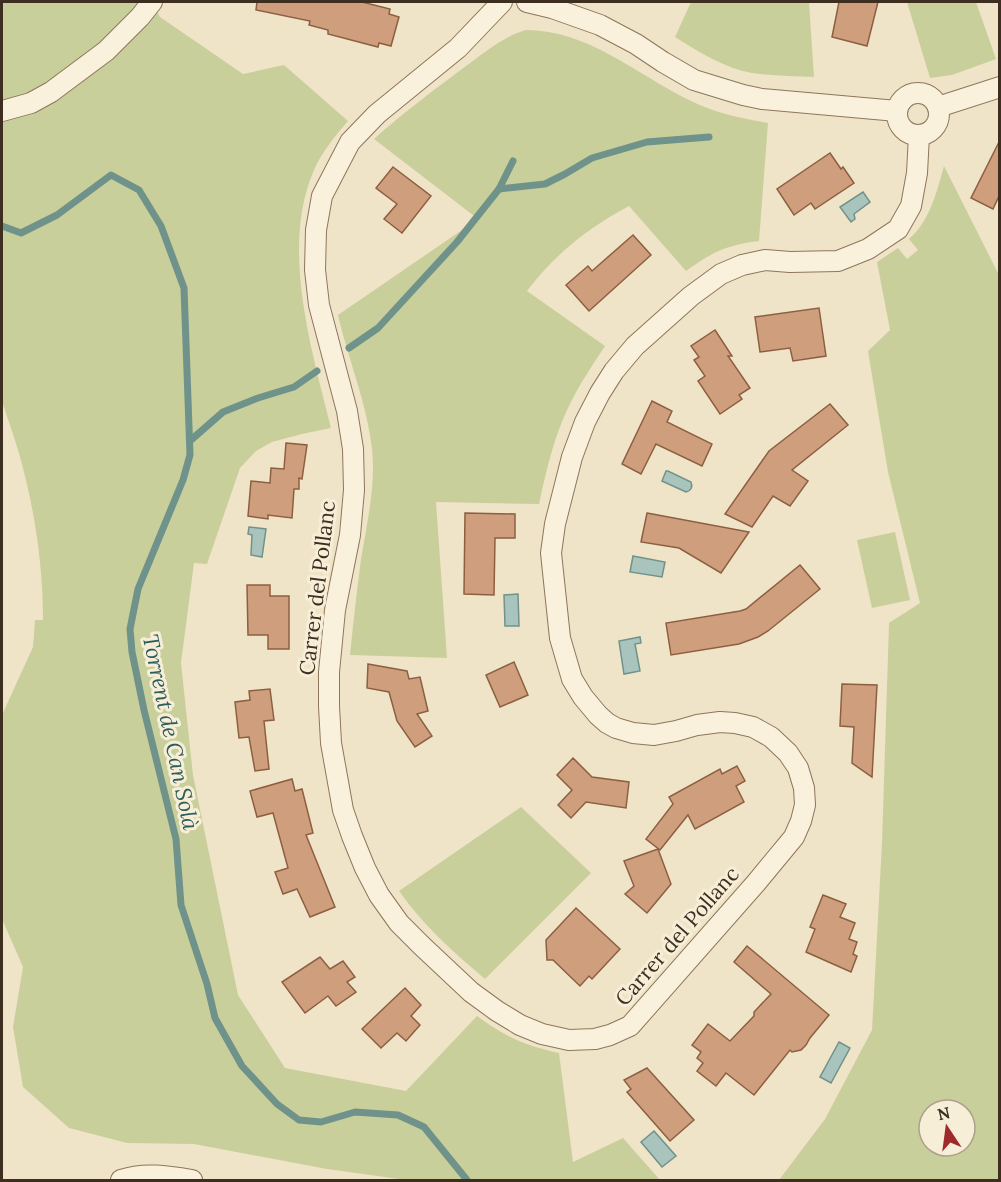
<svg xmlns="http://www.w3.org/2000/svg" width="1001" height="1182" font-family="Lora,serif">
	<rect width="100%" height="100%" fill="#f0e4c8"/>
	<g fill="#c9cf9b" fill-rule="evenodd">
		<path d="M 2,2 L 152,2 L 160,17 L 243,74 L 284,65 L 348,121 C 335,136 322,152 314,170 C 280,248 312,350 331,428 L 302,434 L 272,442 L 256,451 L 240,468 L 207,564 L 194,563 L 181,663 L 193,775 L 238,995 L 285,1068 L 406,1091 L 477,1016 C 506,1037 523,1045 559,1053 L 573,1162 L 623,1138 L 660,1180 L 406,1180 L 327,1169 L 194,1144 L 127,1143 L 69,1128 L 23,1087 L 13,1027 L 23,967 L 2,919 L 2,715 L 33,647 L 35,620 L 43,620 C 43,563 34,505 18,450 C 13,433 7,417 2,401 Z"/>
		<path d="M 691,2 L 809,2 L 814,77 C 794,76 772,76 752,73 C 724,68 699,52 675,37 Z"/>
		<polygon points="907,2 976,2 996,59 952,75 930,78"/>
		<path d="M 526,30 C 588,30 636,74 689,100 C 714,113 741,118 768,123 L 759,241 C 727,245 712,252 686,271 L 629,206 C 588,228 555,254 527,291 L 605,346 C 592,366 579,385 569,406 C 554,436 546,472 539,504 L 436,502 L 447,658 L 350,655 C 353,623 357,591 361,559 C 367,523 376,485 372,449 C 367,403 348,359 338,315 L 478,219 L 374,139 C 403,113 435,89 466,66 C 484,53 504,36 526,30 Z"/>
		<path d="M 944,166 L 999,275 L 999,1180 L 779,1180 L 825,1119 L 872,1030 L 882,843 L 889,623 L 920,603 L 888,472 L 868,351 L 890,330 L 877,262 L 898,248 L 907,259 L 918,250 L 909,239 C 930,221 937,191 944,166 ZM 929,1110 L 965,1110 L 965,1146 L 929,1146 Z"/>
		<polygon points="895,532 910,600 872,608 857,540"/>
		<path d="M 521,807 L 591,873 L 485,979 C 453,952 423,925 399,891 Z"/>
	</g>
	<g fill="#a9c4bc" stroke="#6f938a" stroke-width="1.5">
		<polygon points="863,192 870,202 854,214 855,219 851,222 840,207"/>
		<path d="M 666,471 L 668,471 L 691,482 C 693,487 691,491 686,492 L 662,481 Z"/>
		<polygon points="249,527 266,529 262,557 251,555 252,535 248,534"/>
		<polygon points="633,556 665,562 662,577 630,572"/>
		<polygon points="518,594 519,626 505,626 504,595"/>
		<polygon points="640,637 641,643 635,644 640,671 624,674 619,641"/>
		<polygon points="839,1042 850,1048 831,1083 820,1077"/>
		<polygon points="654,1131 676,1156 662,1167 641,1142"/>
	</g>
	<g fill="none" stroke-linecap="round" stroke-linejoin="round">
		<g stroke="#6f938a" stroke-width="7">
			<polyline points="499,189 545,184 565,174 592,158 647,142 709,137"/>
			<polyline points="2,226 21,233 57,215 111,175 139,190 161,226 184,288 190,455 183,480 138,589 130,629 132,652 144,710 176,839 181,905 207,984 215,1018 242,1066 277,1104 299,1120 321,1122 355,1112 398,1115 424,1127 467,1180"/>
			<polyline points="349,348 378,328 457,242 499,189 513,161"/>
			<polyline points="191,440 223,412 258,398 294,387 317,371"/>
		</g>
	</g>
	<g fill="#cf9f7d" stroke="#8d5f41" stroke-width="1.5">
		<polygon points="257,2 362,2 390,9 389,14 399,17 391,46 379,43 378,47 328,34 328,30 309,25 310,21 256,10"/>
		<polygon points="839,2 878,2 867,46 832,37"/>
		<polygon points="999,142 999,196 993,209 971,198"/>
		<polygon points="830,153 841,169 843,167 854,183 815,209 811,203 794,215 777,189"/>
		<polygon points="393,167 431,196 402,233 384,219 397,204 376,188"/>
		<polygon points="633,235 651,255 589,311 566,285 588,266 592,271"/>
		<polygon points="819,308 826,356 793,361 790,348 760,352 755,317"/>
		<polygon points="715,330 732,356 728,356 750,388 739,395 742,399 720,414 698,381 705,376 694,360 699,357 691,346"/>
		<polygon points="652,401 672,411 667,422 712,444 702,466 656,444 641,474 622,464"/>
		<polygon points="830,404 848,425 792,470 808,481 790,506 773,496 752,527 725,514 769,451"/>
		<polygon points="286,443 307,445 302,479 299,478 299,489 294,489 292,518 268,515 268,519 248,516 251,481 270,483 271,468 284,469"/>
		<polygon points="465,513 515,514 515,538 495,538 494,595 464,594"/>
		<polygon points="647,513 749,532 721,573 679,548 641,542"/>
		<polygon points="800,565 820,589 768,631 758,637 739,644 671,655 666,623 740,611 746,609"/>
		<polygon points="247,585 270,585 270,596 289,596 289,649 268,649 268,635 248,635"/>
		<polygon points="514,662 528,695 500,707 486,675"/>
		<polygon points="368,664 407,671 409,679 420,677 428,711 417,714 432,736 415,747 397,721 389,692 367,688"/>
		<polygon points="842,684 877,685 872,777 852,763 854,727 840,726"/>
		<polygon points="270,689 274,720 264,721 269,769 255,771 249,737 239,738 235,702 250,700 249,691"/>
		<polygon points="573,758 592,777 629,782 626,808 586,802 571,818 558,805 572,790 557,775"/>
		<polygon points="737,766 745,781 736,786 744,802 695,829 688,815 660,850 646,839 673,804 669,797 720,769 722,774"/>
		<polygon points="292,779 295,791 302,789 313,833 306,835 335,907 310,917 297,889 283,894 275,872 288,868 273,813 257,817 250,791"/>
		<polygon points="658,849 671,884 647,913 625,894 634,886 624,861"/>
		<polygon points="823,895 846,904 840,917 855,923 849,939 857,942 853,954 857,956 851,972 806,952 815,929 810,927"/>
		<polygon points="576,908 620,949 592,979 589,976 580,986 553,960 547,960 546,940"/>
		<polygon points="747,946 829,1015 810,1038 806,1045 801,1050 792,1052 790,1050 754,1095 726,1073 716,1086 697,1071 703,1063 697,1058 701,1052 692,1045 708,1024 730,1041 754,1016 754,1012 771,994 734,962"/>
		<polygon points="320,957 330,969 343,961 355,977 347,982 356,992 336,1006 328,996 305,1013 282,982"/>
		<polygon points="405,988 421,1005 411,1016 420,1025 406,1041 397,1033 381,1048 362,1029"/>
		<polygon points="647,1068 694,1120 670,1141 627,1092 631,1089 624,1080"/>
	</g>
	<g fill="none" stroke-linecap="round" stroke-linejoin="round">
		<defs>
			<g id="street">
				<polyline points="502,2 458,48 377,114 350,142 322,196 316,230 315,270 319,305 347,411 353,449 354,490 350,535 335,610 329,672 329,706 331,743 343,810 352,836 365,868 379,895 399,923 422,946 471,992 497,1011 520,1025 542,1034 569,1040 595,1039 610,1035 630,1026 756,883 794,837 801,821 805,805 804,788 798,768 788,753 771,737 753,727 735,723 720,722 697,725 676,731 654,735 633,733 616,728 607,723 598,715 583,697 572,679 560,638 551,553 555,524 572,457 585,422 600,393 614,371 635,346 691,296 721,274 742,265 765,260 790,262 838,261 868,249 898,229 911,206 917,173 919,135"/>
				<polyline points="527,2 552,8 600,25 636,44 663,62 694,80 743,95 762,99 897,111"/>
				<circle cx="918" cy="114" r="21"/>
				<polyline points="938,107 1000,87"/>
				<polyline points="2,111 31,103 51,92 106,51 140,17 152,2"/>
				<path d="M 121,1180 C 144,1172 168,1176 192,1180"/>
			</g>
		</defs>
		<use href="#street" stroke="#8d765c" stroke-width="22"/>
		<use href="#street" stroke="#faf1dc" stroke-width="20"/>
	</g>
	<g text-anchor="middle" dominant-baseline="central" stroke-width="6" stroke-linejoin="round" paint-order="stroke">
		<g font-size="21" fill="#3d2e20" stroke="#f7eed8">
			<text transform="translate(317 588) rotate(-83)">Carrer del Pollanc</text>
			<text transform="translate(677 936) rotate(-49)">Carrer del Pollanc</text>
		</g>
		<g font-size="22" font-style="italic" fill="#2f5d5a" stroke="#f7eed8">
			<text transform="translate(171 732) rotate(78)">Torrent de Can Solà</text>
		</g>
	</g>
	<rect width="1001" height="1182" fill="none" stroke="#3d2e20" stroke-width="6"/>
	<g transform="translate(947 1128) rotate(347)"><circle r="28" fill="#f7eed8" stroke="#ada18e" stroke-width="1.5"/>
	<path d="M0-4.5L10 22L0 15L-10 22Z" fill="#9e2a2b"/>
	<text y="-9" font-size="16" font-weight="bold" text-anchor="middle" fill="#3d2e20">N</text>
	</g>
</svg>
